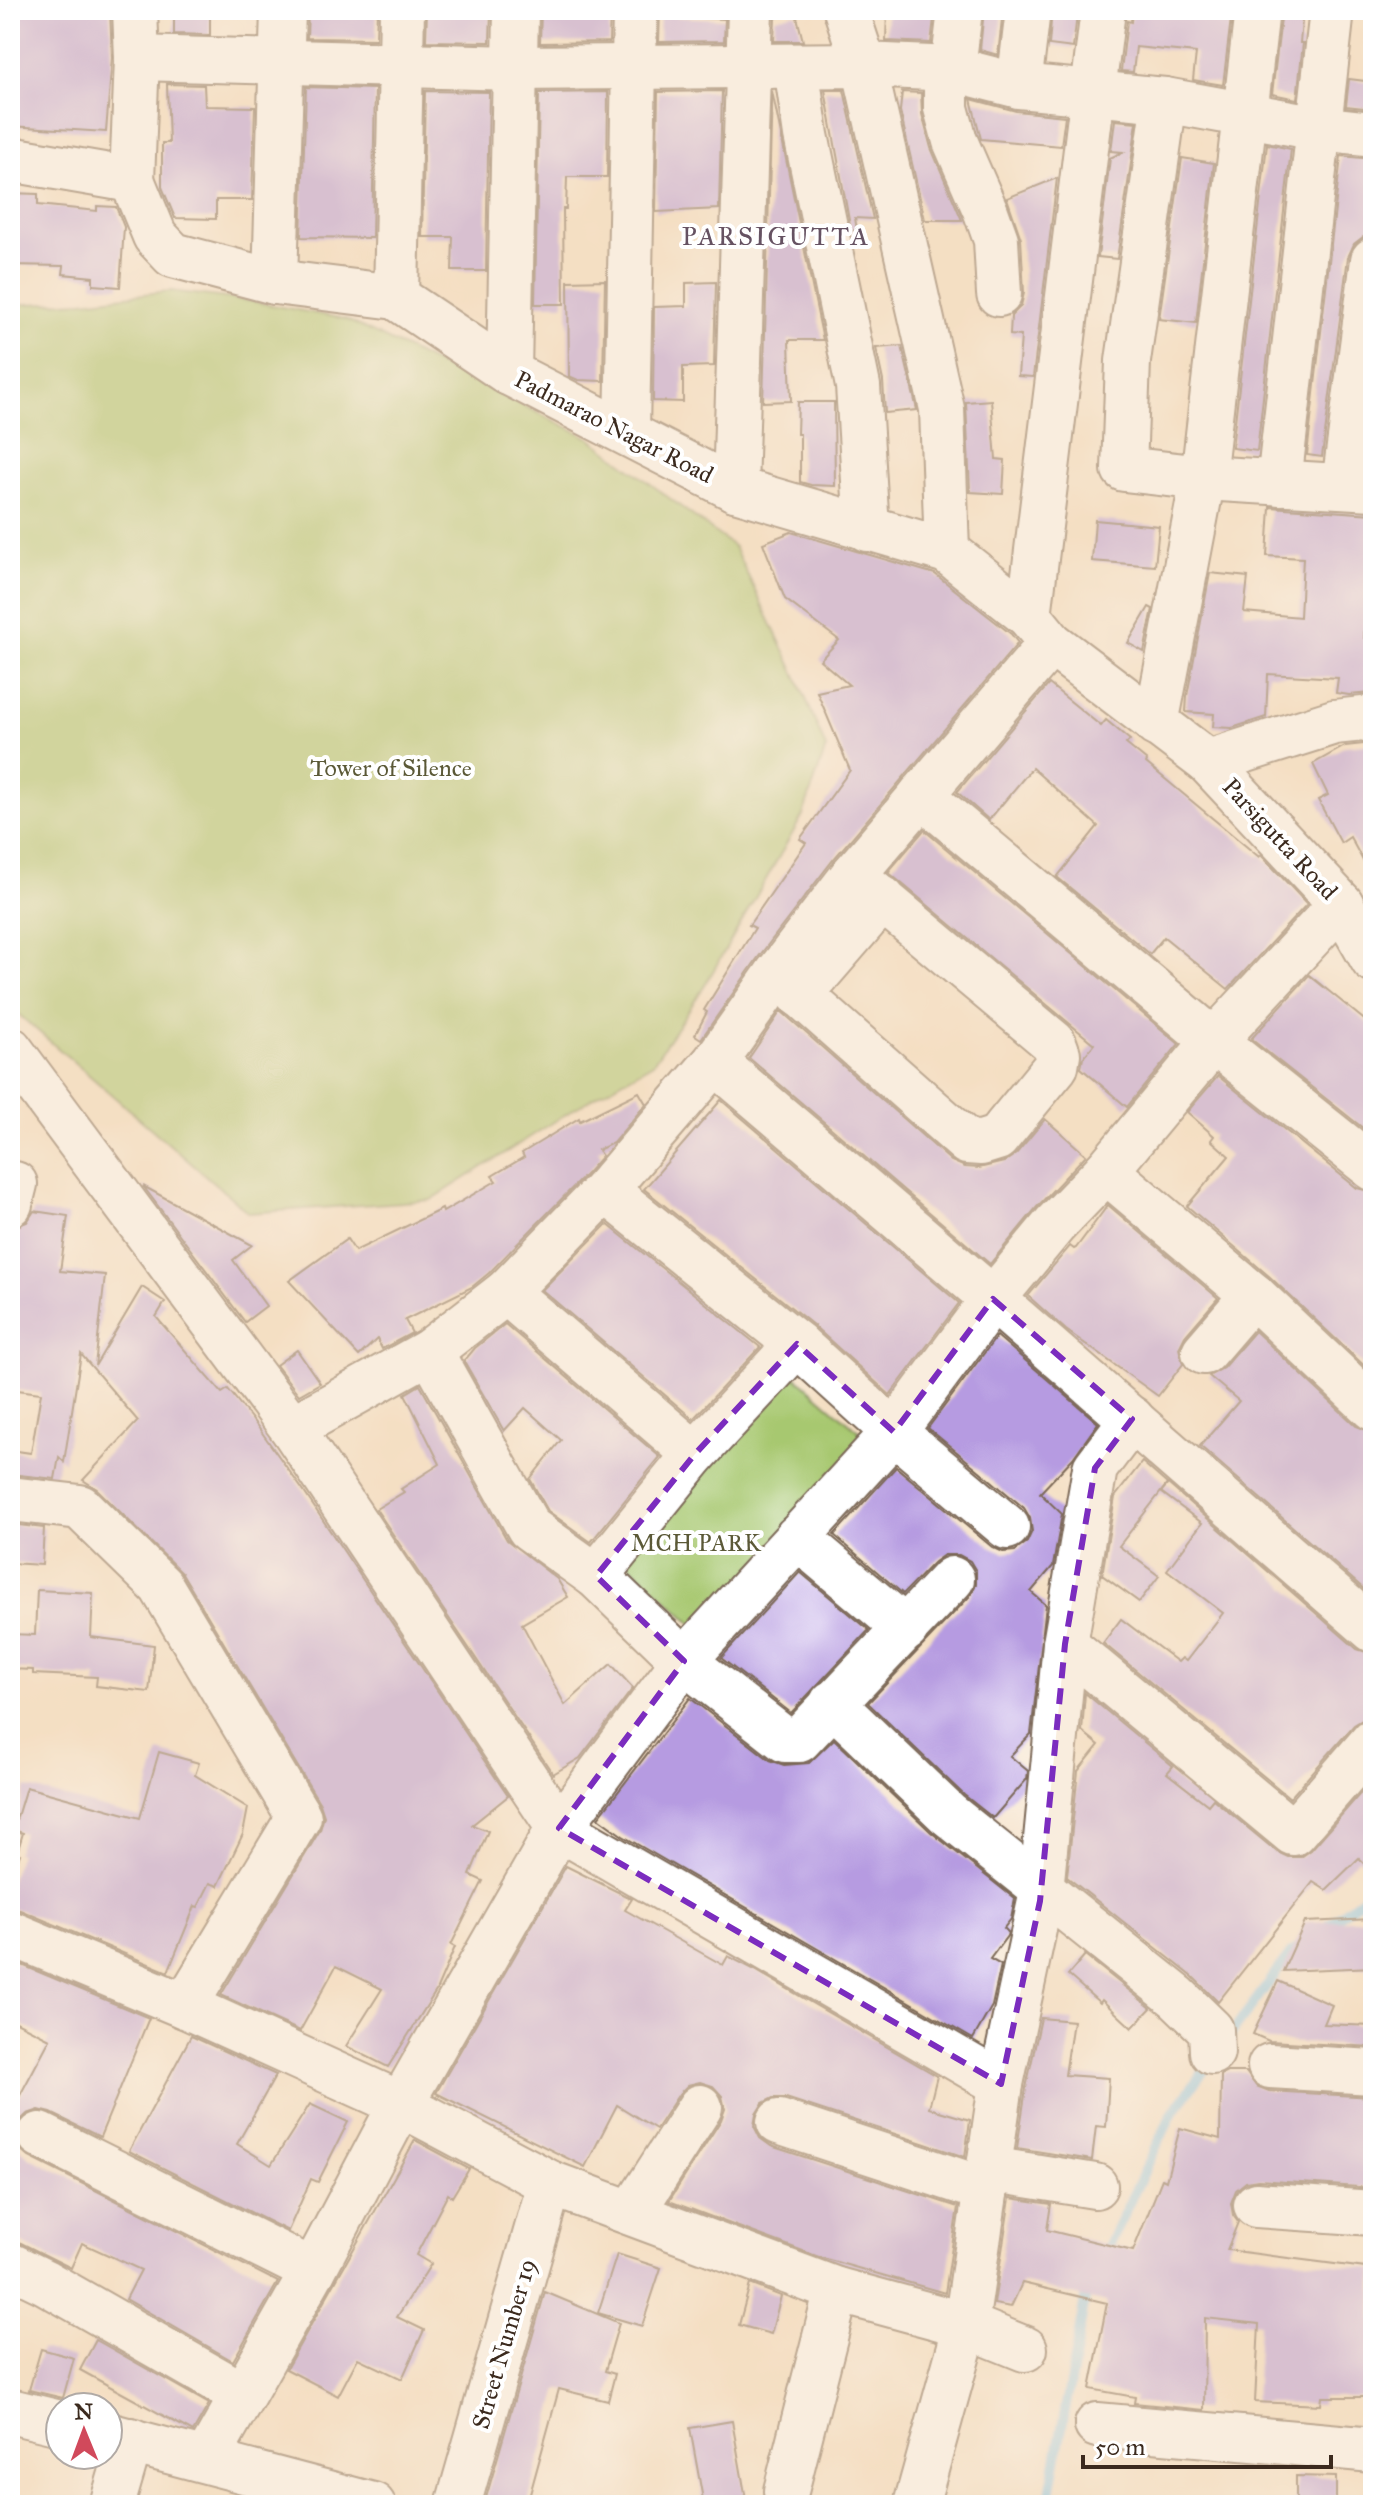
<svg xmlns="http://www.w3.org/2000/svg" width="1383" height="2515" font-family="'IM FELL Great Primer',serif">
	<rect width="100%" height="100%" fill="#fff"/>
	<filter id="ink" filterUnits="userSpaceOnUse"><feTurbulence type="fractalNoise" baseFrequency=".0125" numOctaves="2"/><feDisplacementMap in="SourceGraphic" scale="16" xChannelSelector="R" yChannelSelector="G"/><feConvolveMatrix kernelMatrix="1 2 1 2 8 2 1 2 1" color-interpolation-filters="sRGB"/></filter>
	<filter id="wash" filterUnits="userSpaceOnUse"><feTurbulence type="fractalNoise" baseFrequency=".006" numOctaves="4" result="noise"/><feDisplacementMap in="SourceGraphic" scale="32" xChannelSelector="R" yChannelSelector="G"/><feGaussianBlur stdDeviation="1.8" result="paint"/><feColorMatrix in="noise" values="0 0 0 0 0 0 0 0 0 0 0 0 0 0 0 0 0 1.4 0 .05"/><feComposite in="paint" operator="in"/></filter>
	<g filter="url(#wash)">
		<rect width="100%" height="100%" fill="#f4dfc3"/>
		<g fill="#a7c870" stroke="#717947" stroke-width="2">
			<polygon points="170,291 250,301 345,319 590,438 734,547 797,677 826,748 803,815 704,987 653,1063 574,1109 431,1200 249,1213 10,1007 10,305 83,301"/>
			<polygon points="783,1366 875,1445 698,1629 609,1546"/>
		</g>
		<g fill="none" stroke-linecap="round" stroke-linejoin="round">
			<g stroke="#73c1ed" stroke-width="10">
				<polyline points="1324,1928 1373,1890"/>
				<polyline points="1225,2042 1291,1953 1298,1948"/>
				<polyline points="1103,2257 1172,2114 1211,2061"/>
				<polyline points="1048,2505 1086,2294 1090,2286"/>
			</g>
		</g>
		<g id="blocks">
			<g fill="#b69be1">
				<polygon points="10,10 110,10 112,58 106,132 10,126"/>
				<polygon points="174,10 210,10 210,35 174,34"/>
				<polygon points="308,10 377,10 376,39 307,38"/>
				<polygon points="427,10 491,10 490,42 426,41"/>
				<polygon points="541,10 610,10 609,42 540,43"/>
				<polygon points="660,10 675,10 675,17 725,19 724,41 659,42"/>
				<polygon points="887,10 935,10 931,43 886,41"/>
				<polygon points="984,10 1003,10 998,55 980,50"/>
				<polygon points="1052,10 1074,10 1073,14 1077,15 1073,48 1049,45"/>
				<polygon points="1132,10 1232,10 1223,85 1193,80 1196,53 1136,47 1133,72 1121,71 1127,21 1131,22"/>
				<polygon points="1282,10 1303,10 1300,43 1303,43 1297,99 1272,94"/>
				<polygon points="796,13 803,41 774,41 775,18"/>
				<polygon points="1349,79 1373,82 1373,109 1346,106"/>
				<polygon points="167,84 204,85 205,106 255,107 252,200 216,200 216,219 175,218 162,187 162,143 169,143"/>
				<polygon points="306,87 375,89 372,238 301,237"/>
				<polygon points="825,90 844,90 873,219 855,218 857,230 851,231"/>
				<polygon points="425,91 489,92 486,271 452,271 453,237 422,237"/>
				<polygon points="722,91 719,209 656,212 658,92"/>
				<polygon points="772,91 823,340 789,340 791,401 763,402"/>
				<polygon points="608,92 607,177 567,177 566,209 563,209 564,304 535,304 539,93"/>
				<polygon points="902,92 921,93 922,114 931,148 962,220 925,220 900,111"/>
				<polygon points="971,99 1016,111 1065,116 1061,146 981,139"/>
				<polygon points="1115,120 1137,122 1117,259 1098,257 1110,158 1123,152 1111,151"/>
				<polygon points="1267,144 1291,149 1257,451 1232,448"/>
				<polygon points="1341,156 1373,159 1373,236 1363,237 1354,244 1348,257 1322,457 1307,455"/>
				<polygon points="1182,158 1214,163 1196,323 1159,319"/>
				<polygon points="1057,178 1033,377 1018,376 1021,336 1010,335 1011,316 1021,306 1024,293 1021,239 1007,198"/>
				<polygon points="10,193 38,194 38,205 97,211 97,206 116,207 124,227 120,287 93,285 93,277 63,274 64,266 10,265"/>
				<polygon points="605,280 603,381 578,380 569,376 568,281"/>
				<polygon points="716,282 714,366 683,367 683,402 653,401 654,307 686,306 686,283"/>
				<polygon points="902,346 917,410 885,413 883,381 876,348"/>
				<polygon points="991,400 996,459 1005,460 1003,494 970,492 966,402"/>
				<polygon points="798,402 834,402 835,486 811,485 800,482 800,434 797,434"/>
				<polygon points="1270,507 1373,514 1373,567 1367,567 1364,638 1373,639 1371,693 1349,695 1336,693 1338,678 1268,674 1266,717 1232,728 1213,727 1214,714 1186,712 1187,696 1210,573 1248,577 1244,612 1300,617 1303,558 1267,556"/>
				<polygon points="1095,520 1159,526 1155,566 1092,561"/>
				<polygon points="791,532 935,574 1011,634 1018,643 833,860 757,959 701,1039 695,1035 707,1012 704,1010 755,928 749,925 806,843 800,839 850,770 817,692 849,685 820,660 839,640 785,599 763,543"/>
				<polygon points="1149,607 1153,609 1144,652 1128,643"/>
				<polygon points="1049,684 1101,726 1106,720 1130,740 1126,744 1147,761 1146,763 1259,857 1261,855 1307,904 1228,989 1164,937 1150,954 1057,877 1098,826 1032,768 989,820 957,792"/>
				<polygon points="1373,743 1373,879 1350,837 1341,843 1318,800 1328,795 1313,764 1345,746"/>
				<polygon points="924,830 1179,1044 1127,1107 1081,1068 1083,1058 1094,1044 888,872"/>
				<polygon points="1309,975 1373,1027 1373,1136 1251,1039"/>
				<polygon points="781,1011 951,1161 965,1167 979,1168 1004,1162 1016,1154 1045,1119 1086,1155 1037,1207 990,1264 749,1058"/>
				<polygon points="1218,1076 1357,1188 1373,1192 1373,1374 1270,1277 1187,1206 1229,1156 1211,1140 1214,1136 1187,1112"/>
				<polygon points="639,1092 646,1104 613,1143 598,1150 602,1156 587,1173 489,1273 472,1287 405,1320 412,1333 382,1349 377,1339 359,1356 289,1281 347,1239 355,1251 442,1209 443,1212 496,1181 492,1176 524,1157 522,1153 579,1118 580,1121"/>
				<polygon points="721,1100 959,1303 890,1395 813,1325 644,1189"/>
				<polygon points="143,1186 252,1245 233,1260 266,1306 245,1322"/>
				<polygon points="1108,1205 1218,1298 1185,1336 1179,1348 1183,1364 1158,1396 1066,1330 1028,1296 1070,1246 1074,1249 1076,1248"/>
				<polygon points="34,1211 68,1216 60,1271 105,1275 95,1366 142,1287 165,1302 156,1317 222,1393 228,1389 258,1427 302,1489 508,1796 472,1825 488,1831 470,1875 483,1881 451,1945 455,1947 436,1991 388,2067 346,2046 382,1989 336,1966 300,2031 221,1995 320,1830 324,1816 320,1804 182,1573 97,1489 83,1480 138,1421 81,1354 64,1462 59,1457 55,1479 10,1474 10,1450 31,1453 41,1393 10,1389 10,1233 11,1228 27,1222"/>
				<polygon points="607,1224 760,1347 693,1419 542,1290"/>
				<polygon points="505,1324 660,1457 591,1542 548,1511 530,1479 561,1440 525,1408 504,1431 464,1361 475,1348"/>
				<polygon points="1255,1331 1356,1426 1373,1432 1373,1597 1200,1446 1239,1401 1209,1376 1223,1368"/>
				<polygon points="997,1336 1098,1423 1073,1458 1040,1493 1062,1514 1053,1566 1031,1592 1046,1605 1031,1734 1010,1756 1028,1771 1027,1779 993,1818 964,1795 868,1703 970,1596 976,1584 976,1571 970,1561 959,1555 944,1555 934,1562 903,1594 834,1535 896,1467 992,1547 1003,1552 1015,1551 1027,1542 1032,1531 1030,1518 1024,1508 928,1428"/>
				<polygon points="297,1350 320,1383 299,1395 276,1365"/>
				<polygon points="420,1385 507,1540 557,1579 568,1597 522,1624 565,1705 611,1664 633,1688 580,1758 553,1774 376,1509 404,1492 401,1489 440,1464 405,1394"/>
				<polygon points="1142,1462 1167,1484 1119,1546 1159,1576 1139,1602 1102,1575 1115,1497"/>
				<polygon points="1168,1484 1357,1649 1373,1654 1373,1709 1367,1717 1354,1725 1290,1798 1103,1643 1121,1619 1178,1662 1182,1658 1186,1661 1223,1613 1167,1570 1202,1523 1161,1492"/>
				<polygon points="10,1524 44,1528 42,1565 10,1563"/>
				<polygon points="800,1572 869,1630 791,1713 721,1658"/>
				<polygon points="37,1590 93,1593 91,1637 154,1645 149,1692 96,1686 97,1677 33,1674 33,1670 10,1669 10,1634 35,1635"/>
				<polygon points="1085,1693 1173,1766 1167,1773 1208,1805 1213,1799 1277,1852 1288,1857 1301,1857 1311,1850 1365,1788 1373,1796 1373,1871 1359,1858 1326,1890 1313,1882 1218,2002 1193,1977 1067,1877 1078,1771 1099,1745 1082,1731"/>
				<polygon points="690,1698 770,1760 784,1765 809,1763 834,1739 931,1832 1015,1899 1011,1919 1004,1928 1008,1932 1007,1936 990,1959 1001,1965 992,2006 973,2039 623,1836 598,1818"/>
				<polygon points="159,1752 199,1763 195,1775 248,1808 243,1834 218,1886 210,1883 198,1907 195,1906 168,1972 20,1910 10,1909 10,1881 20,1854 17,1853 23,1833 13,1830 26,1787 140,1818"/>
				<polygon points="566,1866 632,1899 625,1910 723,1965 728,1956 755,1970 937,2076 929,2108 970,2120 965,2157 786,2098 773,2098 763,2103 756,2114 754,2126 760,2138 771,2146 958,2207 945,2293 819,2257 669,2201 721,2120 725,2109 722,2096 713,2086 700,2082 688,2085 679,2094 656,2129 617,2105 585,2167 436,2093"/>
				<polygon points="1373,1919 1373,1967 1283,1971 1305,1922"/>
				<polygon points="1085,1955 1151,2008 1132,2028 1102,2000 1100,2003 1068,1975"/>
				<polygon points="10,1960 149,2018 100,2137 51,2113 39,2110 27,2114 18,2123 15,2137 20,2149 29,2157 278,2282 233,2361 126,2299 141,2270 82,2243 71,2268 21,2243 10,2240 10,2114 50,2039 10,2019"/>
				<polygon points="1278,1981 1332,2005 1324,2024 1373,2026 1373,2047 1269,2041 1253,2034"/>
				<polygon points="1041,2018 1073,2021 1065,2075 1109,2078 1106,2127 1096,2126 1092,2160 1017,2148 1026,2088"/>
				<polygon points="191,2036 276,2075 237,2144 271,2165 310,2104 348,2122 318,2182 311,2179 288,2231 129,2151"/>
				<polygon points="1227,2072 1246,2072 1256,2086 1269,2091 1373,2097 1373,2188 1258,2180 1246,2182 1236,2190 1231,2203 1233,2215 1238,2222 1227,2250 1373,2269 1373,2397 1322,2397 1321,2405 1255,2402 1259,2324 1205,2318 1204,2410 1134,2403 1135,2397 1090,2389 1107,2303 1022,2283 1011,2307 994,2304 1010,2198 1051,2204 1047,2230 1133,2251 1162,2179 1166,2181 1180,2128 1220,2139 1221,2075"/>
				<polygon points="415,2140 469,2169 452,2197 448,2194 416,2255 431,2264 397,2317 424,2330 402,2379 358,2358 338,2396 286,2369"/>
				<polygon points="617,2254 661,2268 642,2326 598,2313"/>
				<polygon points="750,2284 781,2296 771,2334 739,2325"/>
				<polygon points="545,2292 619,2323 605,2371 615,2374 608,2401 559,2389 527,2505 484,2505"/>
				<polygon points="96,2340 209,2404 193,2432 80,2370"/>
				<polygon points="41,2349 74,2358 63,2398 29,2390"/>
				<polygon points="732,2421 747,2505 704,2505 690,2428"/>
				<polygon points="1296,2476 1336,2477 1336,2505 1296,2505"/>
			</g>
		</g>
	</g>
	<g filter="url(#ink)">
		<use href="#blocks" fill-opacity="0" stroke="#7c6958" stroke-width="2"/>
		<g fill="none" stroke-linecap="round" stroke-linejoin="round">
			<defs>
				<g id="minor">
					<polyline points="846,10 864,65 942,409 947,551"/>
					<polyline points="960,10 953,69 946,89 946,108 955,141 986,212 996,240 999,294"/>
					<polyline points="137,58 515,68 864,65 953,69 1019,86 1165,100 1318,128 1373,134"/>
					<polyline points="796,66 806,135 858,386 867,529"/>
					<polyline points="1019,86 1028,10"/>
					<polyline points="1165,100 1128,361 1124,469 1203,478 1373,488"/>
					<polyline points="10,159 132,180 155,236 173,255 275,282 396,297 509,373 735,489 947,551 1029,616 1051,643 1208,762 1341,904 1373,960"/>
					<polyline points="132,180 137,58 135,10"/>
					<polyline points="275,282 283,10"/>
					<polyline points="396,297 402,10"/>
					<polyline points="509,373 516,10"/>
					<polyline points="627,432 635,10"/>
					<polyline points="1279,483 1332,10"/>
					<polyline points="1344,485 1373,260"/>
					<polyline points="735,489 750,10"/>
					<polyline points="1029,616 1103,10"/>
					<polyline points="1156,724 1203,478 1257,10"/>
					<polyline points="1208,762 1334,722 1373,718"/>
					<polyline points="921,795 1214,1041 1373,1168"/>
					<polyline points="777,974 967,1142 981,1143 997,1138 1056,1066 1058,1054 1054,1043 853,875"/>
					<polyline points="800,995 883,899"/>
					<polyline points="10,1049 292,1428 559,1828 1001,2084"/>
					<polyline points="715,1062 993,1299 1373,1630"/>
					<polyline points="1106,1171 1253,1295 1373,1408"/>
					<polyline points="605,1190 797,1344 894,1432 1007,1527"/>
					<polyline points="10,1204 15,1184"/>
					<polyline points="506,1292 695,1454"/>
					<polyline points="430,1351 529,1528 596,1576 684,1661 785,1740 799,1740 952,1579"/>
					<polyline points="1204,1352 1253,1295"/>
					<polyline points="292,1428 430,1351 506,1292 605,1190 715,1062 777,974 853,875 1051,643"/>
					<polyline points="10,1499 80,1507 161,1586 299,1817 185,2006"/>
					<polyline points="797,1537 906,1629"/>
					<polyline points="596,1576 695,1454 797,1344"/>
					<polyline points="1065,1644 1293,1833 1373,1741"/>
					<polyline points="832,1703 948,1814 1177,1997 1211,2030 1212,2052"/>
					<polyline points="10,1933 185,2006 401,2104 550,2183 837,2290 966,2325 1025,2349"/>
					<polyline points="1270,2066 1373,2072"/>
					<polyline points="779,2122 986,2190"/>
					<polyline points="40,2135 313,2271"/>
					<polyline points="989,2169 1095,2186"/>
					<polyline points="1256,2205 1373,2213"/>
					<polyline points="632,2213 700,2107"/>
					<polyline points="10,2265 45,2282 241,2394"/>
					<polyline points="10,2411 60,2423"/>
					<polyline points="1097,2425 1373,2450"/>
					<polyline points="108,2435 373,2505"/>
					<polyline points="206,2460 313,2271 401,2104 559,1828 684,1661 894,1432 993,1299 1055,1224 1106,1171 1214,1041 1341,904"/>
					<polyline points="786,2491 837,2290"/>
					<polyline points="112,2505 131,2440"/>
					<polyline points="458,2505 550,2183"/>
					<polyline points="916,2505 966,2325 1001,2084 1040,1901 1065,1644 1095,1468 1132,1419"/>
				</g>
			</defs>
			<use href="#minor" stroke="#7c6958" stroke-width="48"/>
			<use href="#minor" stroke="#fff" stroke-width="44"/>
		</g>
	</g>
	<path d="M0 0H1383V2515H0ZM 993,1299 L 1132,1419 L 1095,1468 L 1065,1644 L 1040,1901 L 1001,2084 L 559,1828 L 684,1661 L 596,1576 L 695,1454 L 797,1344 L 894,1432 Z" fill="#f4dfc3" fill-opacity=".55" fill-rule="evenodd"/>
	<path fill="none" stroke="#7b2cbf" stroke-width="6" stroke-dasharray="16 10" stroke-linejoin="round" d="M 993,1299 L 1132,1419 L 1095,1468 L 1065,1644 L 1040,1901 L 1001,2084 L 559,1828 L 684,1661 L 596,1576 L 695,1454 L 797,1344 L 894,1432 Z"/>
	<g text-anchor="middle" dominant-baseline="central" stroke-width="8" stroke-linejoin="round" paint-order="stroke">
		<g font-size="24" fill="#3b2a1e" stroke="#fff">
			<text transform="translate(614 427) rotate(27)">Padmarao Nagar Road</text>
			<text transform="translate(1280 839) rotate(47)">Parsigutta Road</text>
			<text transform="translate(504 2344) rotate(-74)">Street Number 19</text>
		</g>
		<g font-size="24" fill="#5b5937" stroke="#fff">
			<text x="391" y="768">Tower of Silence</text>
			<text x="696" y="1543">MCH PARK</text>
		</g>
		<g font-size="26" letter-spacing="2" fill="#665262" stroke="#fff">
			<text x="776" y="236">PARSIGUTTA</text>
		</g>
	</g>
	<rect width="1383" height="2515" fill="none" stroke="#fff" stroke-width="40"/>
	<g transform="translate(84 2431) rotate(359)"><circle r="38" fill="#ffffff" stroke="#b1aaa5" stroke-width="2"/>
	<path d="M0-6L14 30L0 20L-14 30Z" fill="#d1495b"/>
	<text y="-12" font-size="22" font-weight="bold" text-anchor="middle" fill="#3b2a1e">N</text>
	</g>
	<path d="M1083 2455v12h248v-12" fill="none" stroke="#3b2a1e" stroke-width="4"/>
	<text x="1095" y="2455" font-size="24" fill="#3b2a1e" stroke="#ffffff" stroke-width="6" paint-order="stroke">50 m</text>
</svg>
